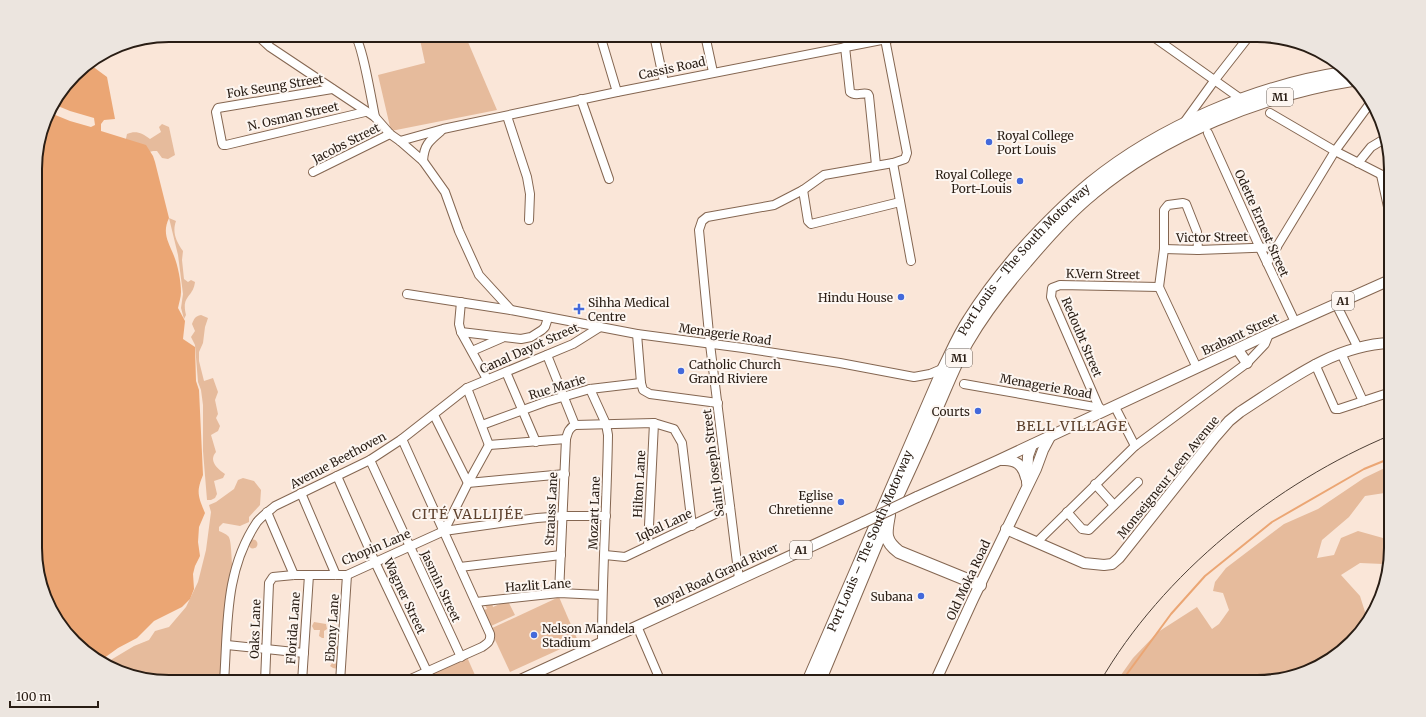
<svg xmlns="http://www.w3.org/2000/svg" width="1426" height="717" font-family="Merriweather,serif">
	<rect width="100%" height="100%" fill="#fae6d8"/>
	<g fill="#e6bb9c">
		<polygon points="419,35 465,35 497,110 391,131 378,75 425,63"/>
		<path d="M 162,124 L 169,127 L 175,155 L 168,159 L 162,158 L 157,151 L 153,151 L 139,155 L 125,143 L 127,134 C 136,130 142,133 150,139 L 161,132 L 159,127 Z"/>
		<path d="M 169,218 L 176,221 C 172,232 176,241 183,251 L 182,260 L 184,279 L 188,282 L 191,280 L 195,282 C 193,298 181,295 186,315 L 184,319 L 181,308 L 183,294 L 178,255 Z"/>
		<path d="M 201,315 L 208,318 L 205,327 L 203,343 L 199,352 L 199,361 L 204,381 L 213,378 L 218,392 L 215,400 L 218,414 L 216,418 L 220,426 L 218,431 L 211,435 L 216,452 C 208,461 218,469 225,474 L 223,478 L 214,481 L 217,494 L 215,498 L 211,500 L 207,500 L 203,451 L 203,405 L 201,390 L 198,382 L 195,345 L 191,337 L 195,331 L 192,324 C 194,319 195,316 201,315 Z"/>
		<polygon points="1391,465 1391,492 1365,496 1349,517 1322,540 1317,558 1334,555 1341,538 1358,531 1383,538 1391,536 1391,549 1384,577 1383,564 1360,563 1341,575 1360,596 1366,615 1363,623 1332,659 1266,682 1116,682 1133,658 1158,632 1197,607 1212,629 1219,624 1229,610 1223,593 1213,591 1215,582 1226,568 1284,524 1318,509 1364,478"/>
		<path d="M 243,478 L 254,481 L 261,490 L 260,505 L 249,517 L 249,522 L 240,526 L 223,523 L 219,527 L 219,531 C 222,532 226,534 228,536 C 232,539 231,562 233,570 L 223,682 L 169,682 L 110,668 L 104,664 L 134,646 L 149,640 L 155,631 L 169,627 L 186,607 L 198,582 L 206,550 L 211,512 L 209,505 L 216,502 L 234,489 L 238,480 Z"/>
		<circle cx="253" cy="544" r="4.5"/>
		<polygon points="559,597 578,641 510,672 490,629"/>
		<polygon points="492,603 493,607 502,603 509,603 515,615 491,626 484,610 487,609 485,605"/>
		<polygon points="314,622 326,624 327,629 324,631 324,638 322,638 319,636 320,630 314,630 312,626"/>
		<polygon points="337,646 339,646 338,669 333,668 330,666 335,659 333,654"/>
		<polygon points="467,657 478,682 436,682 432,674"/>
	</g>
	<path fill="#eba674" d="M 88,63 L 107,77 L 115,119 L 104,120 L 101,124 L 101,131 L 146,145 L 153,156 L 155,162 L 169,218 C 162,233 168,241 174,256 C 178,266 181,281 181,292 C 181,297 179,303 178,308 L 185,321 L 183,339 L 195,347 L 196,381 L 199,390 L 203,475 C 196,492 198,496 205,513 L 199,527 L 198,542 L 200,556 L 195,566 L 193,574 L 194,589 L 190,599 L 182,607 L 154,621 L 137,638 L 118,648 L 100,661 L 62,630 L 36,566 L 35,160 L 48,112 L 70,121 L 91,127 L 95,125 L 94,118 L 70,111 L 53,104 L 80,68 Z"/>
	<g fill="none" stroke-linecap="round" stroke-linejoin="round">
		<polyline stroke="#eba674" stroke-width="2" points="1121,682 1171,614 1205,576 1272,522 1364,469 1391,458"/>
		<defs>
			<g id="minor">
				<polyline points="257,35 270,47 375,117 390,134 400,141 423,161 445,192 459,231 479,275 511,310"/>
				<path d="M 354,35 C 362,41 372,103 375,117"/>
				<polyline points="600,35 617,92"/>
				<polyline points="654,35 664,82"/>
				<polyline points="705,35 713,72"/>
				<polyline points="1148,35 1155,38 1241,99"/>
				<path d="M 845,47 L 850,92 C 855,97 862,92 868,94 L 869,96 L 876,165"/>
				<polyline points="332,89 218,108 216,112 222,143 223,145 226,145 365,112"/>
				<polyline points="581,99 609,179"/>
				<polyline points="1270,113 1335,151 1390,179"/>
				<polyline points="507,116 527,177 530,194 529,220"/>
				<polyline points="1183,124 1214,81 1250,35"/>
				<polyline points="1208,133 1260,248 1295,322"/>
				<polyline points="400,141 443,129 617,92 907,35"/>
				<path d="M 423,161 C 424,145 429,141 441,131"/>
				<polyline points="893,163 911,261"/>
				<polyline points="1358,163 1371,147 1381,141"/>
				<polyline points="313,172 390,134"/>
				<polyline points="1381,175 1390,216"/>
				<polyline points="803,190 808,221 811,224 900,202"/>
				<polyline points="1164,249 1198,250 1277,247"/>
				<polyline points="1267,263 1335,151 1371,102"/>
				<polyline points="1159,287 1164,249 1164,210 1168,205 1183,203 1186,204 1197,232 1198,250"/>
				<polyline points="1159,287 1197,368"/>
				<polyline points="407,294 511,310 637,334 743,348 840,363 914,377 930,374 944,368"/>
				<polyline points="461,302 459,324 461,332 487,379"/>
				<polyline points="1336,304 1358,348"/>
				<polyline points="461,332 521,339 531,337 542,330 545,327 548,318"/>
				<polyline points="637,334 641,383 643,390 650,394 718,403"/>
				<polyline points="472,351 502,338"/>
				<polyline points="1341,353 1363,401"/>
				<polyline points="547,355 575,425"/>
				<polyline points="1315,364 1335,409 1339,409 1391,392"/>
				<polyline points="506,372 536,442"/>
				<polyline points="964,384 1100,408"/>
				<polyline points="467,388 489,445"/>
				<path d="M 590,389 L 606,424 L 608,435 C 607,504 602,573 602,642"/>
				<polyline points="1115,407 1135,446"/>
				<polyline points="1101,412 1051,297 1052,288 1060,285 1159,287"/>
				<polyline points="434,415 468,483 565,474"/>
				<polyline points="482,425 545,402 590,389 641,383"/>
				<path d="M 402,439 L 490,634 C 491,641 488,643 482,647 L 404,682"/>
				<polyline points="489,445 566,439"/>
				<polyline points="370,460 461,657"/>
				<polyline points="337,476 375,562 432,682"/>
				<polyline points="1095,484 1114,505"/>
				<polyline points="301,493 336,575"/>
				<polyline points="267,512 294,575"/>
				<polyline points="1067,512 1082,529 1089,530 1138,482"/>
				<polyline points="444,531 468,483 489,445"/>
				<polyline points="1037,542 1135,446 1247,363 1265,344 1269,334"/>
				<polyline points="648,546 654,423"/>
				<polyline points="605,555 625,557 730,507"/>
				<polyline points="460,567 561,555"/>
				<polyline points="739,579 710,344 699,230 702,221 707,217 774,205 803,190 824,175 893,163 905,159 907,153 885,39"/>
				<path d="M 559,593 L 566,439 C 568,432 569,428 575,425 L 654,423 L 674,429 L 682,443 L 692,526"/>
				<polyline points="476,602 559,593 602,595"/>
				<polyline points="637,626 661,682"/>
				<polyline points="227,645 304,653"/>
				<path d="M 224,682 C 228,626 224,571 257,522 C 262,516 269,511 275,506 L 370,460 L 402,439 L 467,388 L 573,344 L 600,327"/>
				<polyline points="265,682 269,583 273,577 294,575 347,575 444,531 537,518 564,516 606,516"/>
				<polyline points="302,682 309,575"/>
				<polyline points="340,682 347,575"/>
			</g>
			<g id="major">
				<polyline points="1238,350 1247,363"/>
				<path d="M 1002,460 C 1016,459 1023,465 1026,478"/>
				<polyline points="1027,483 1028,456 1032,445"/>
				<polyline points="917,497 997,461 1269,334 1390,280"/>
				<path d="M 1006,529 L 1084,563 L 1104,565 L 1112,564 L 1119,558 L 1215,437 L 1229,421 L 1240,412 C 1287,382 1333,345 1390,343"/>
				<polyline points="516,682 864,522"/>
				<polyline points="935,682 973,599 1036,469 1043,450 1051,435"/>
			</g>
			<g id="highway">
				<path d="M 893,505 C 907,475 921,445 934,414 C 945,390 954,365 967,342 C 984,313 1004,287 1026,262 C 1047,237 1068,213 1093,193 C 1162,135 1263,94 1352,80"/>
				<path d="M 889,515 C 886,532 883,540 899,552 L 980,585"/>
				<path id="s1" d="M 808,682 L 944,368 C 952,352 959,335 969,320 C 982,299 998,278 1014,259 C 1038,232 1063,206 1091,183 C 1160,127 1257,86 1344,73"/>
				<polyline points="819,682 880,535"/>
			</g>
		</defs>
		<use href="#minor" stroke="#846651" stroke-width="10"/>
		<use href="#major" stroke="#846651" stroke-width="12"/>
		<use href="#highway" stroke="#846651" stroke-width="14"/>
		<use href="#minor" stroke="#fff" stroke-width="8"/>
		<use href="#major" stroke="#fff" stroke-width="10"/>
		<use href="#highway" stroke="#fff" stroke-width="12"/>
		<path stroke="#4d3f35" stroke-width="1" d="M 1100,682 C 1162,574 1277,482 1391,435"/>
		<defs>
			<polyline id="major-bridge" points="864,522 917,497"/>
		</defs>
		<use href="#major-bridge" stroke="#846651" stroke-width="12" stroke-linecap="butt"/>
		<use href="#major-bridge" stroke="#fff" stroke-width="10"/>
	</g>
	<g fill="#4369db" stroke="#fdf6f1" stroke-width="1.5">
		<circle cx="989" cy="142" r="4"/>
		<circle cx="1020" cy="181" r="4"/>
		<circle cx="901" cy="297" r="4"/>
		<path d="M577 303h4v4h4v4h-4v4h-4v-4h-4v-4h4z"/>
		<circle cx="681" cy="371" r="4"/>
		<circle cx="978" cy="411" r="4"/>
		<circle cx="841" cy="502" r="4"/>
		<circle cx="921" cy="596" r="4"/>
		<circle cx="534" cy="635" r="4"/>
	</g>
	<g text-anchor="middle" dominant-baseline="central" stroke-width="4" stroke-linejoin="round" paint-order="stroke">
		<g fill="#fdf6f1" stroke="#695e56" stroke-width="1">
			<rect x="1267" y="88" width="26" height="18" rx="3"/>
			<rect x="1332" y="292" width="22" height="18" rx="3"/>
			<rect x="946" y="349" width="26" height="18" rx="3"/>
			<rect x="790" y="541" width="22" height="18" rx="3"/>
		</g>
		<g font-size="11" font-weight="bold" fill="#291d14">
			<text x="1280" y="97">M1</text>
			<text x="1343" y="301">A1</text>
			<text x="959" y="358">M1</text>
			<text x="801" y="550">A1</text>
		</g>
		<g font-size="12" fill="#291d14" stroke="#fdf6f1">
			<text transform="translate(672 68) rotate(-12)">Cassis Road</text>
			<text transform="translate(275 86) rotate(-9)">Fok Seung Street</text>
			<text transform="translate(293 116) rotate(-13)">N. Osman Street</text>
			<text transform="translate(346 143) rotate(-27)">Jacobs Street</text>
			<text transform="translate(1262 223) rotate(66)">Odette Ernest Street</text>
			<text transform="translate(1212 237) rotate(-1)">Victor Street</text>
			<text stroke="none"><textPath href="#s1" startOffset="478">Port Louis – The South Motorway</textPath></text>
			<text transform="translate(1103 274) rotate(1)">K.Vern Street</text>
			<text transform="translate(725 334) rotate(8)">Menagerie Road</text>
			<text transform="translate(1240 334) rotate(-25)">Brabant Street</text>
			<text transform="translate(1082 337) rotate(67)">Redoubt Street</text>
			<text transform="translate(529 348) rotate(-24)">Canal Dayot Street</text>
			<text transform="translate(1046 386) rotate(10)">Menagerie Road</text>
			<text transform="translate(557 387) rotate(-17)">Rue Marie</text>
			<text transform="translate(338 460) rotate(-28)">Avenue Beethoven</text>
			<text transform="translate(713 463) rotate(-97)">Saint Joseph Street</text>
			<text transform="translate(1168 477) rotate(-51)">Monseigneur Leen Avenue</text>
			<text transform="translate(639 484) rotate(-87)">Hilton Lane</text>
			<text transform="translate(551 509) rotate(-87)">Strauss Lane</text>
			<text transform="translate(594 513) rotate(-88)">Mozart Lane</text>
			<text transform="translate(664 525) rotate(-25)">Iqbal Lane</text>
			<text stroke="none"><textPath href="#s1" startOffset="154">Port Louis – The South Motorway</textPath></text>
			<text transform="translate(376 547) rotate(-23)">Chopin Lane</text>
			<text transform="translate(716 575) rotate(-25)">Royal Road Grand River</text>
			<text transform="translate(968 580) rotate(-65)">Old Moka Road</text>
			<text transform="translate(538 585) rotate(-4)">Hazlit Lane</text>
			<text transform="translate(441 586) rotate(65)">Jasmin Street</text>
			<text transform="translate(405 596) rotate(65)">Wagner Street</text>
			<text transform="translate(293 628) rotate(-86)">Florida Lane</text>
			<text transform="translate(332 628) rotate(-86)">Ebony Lane</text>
			<text transform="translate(255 629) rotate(-88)">Oaks Lane</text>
		</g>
		<g font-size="12" fill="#291d14" stroke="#fdf6f1" text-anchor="end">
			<text x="997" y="135" text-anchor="start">Royal College<tspan x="997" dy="14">Port Louis</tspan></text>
			<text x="1012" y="174">Royal College<tspan x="1012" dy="14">Port-Louis</tspan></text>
			<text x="893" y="297">Hindu House</text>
			<text x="588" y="302" text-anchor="start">Sihha Medical<tspan x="588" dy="14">Centre</tspan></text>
			<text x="689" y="364" text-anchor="start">Catholic Church<tspan x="689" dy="14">Grand Riviere</tspan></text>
			<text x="970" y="411">Courts</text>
			<text x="833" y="495">Eglise<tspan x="833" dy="14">Chretienne</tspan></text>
			<text x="913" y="596">Subana</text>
			<text x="542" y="628" text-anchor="start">Nelson Mandela<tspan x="542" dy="14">Stadium</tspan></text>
		</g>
		<g font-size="14" letter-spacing="1" fill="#5d412d" stroke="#fdf6f1">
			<text x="1072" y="426">BELL VILLAGE</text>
			<text x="468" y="514">CITÉ VALLIJÉE</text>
		</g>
	</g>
	<path d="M0 0H1426V717H0ZM169 42H1257A127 127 0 0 1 1384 169V548A127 127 0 0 1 1257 675H169A127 127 0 0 1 42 548V169A127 127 0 0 1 169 42Z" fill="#ece5df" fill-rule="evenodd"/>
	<path fill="none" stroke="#291d14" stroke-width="2" d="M169 42H1257A127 127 0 0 1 1384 169V548A127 127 0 0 1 1257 675H169A127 127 0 0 1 42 548V169A127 127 0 0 1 169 42Z"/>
	<path d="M10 701v6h88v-6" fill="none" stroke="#291d14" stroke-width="2"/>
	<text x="16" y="701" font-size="12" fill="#291d14" stroke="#fdf6f1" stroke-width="3" paint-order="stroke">100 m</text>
</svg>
